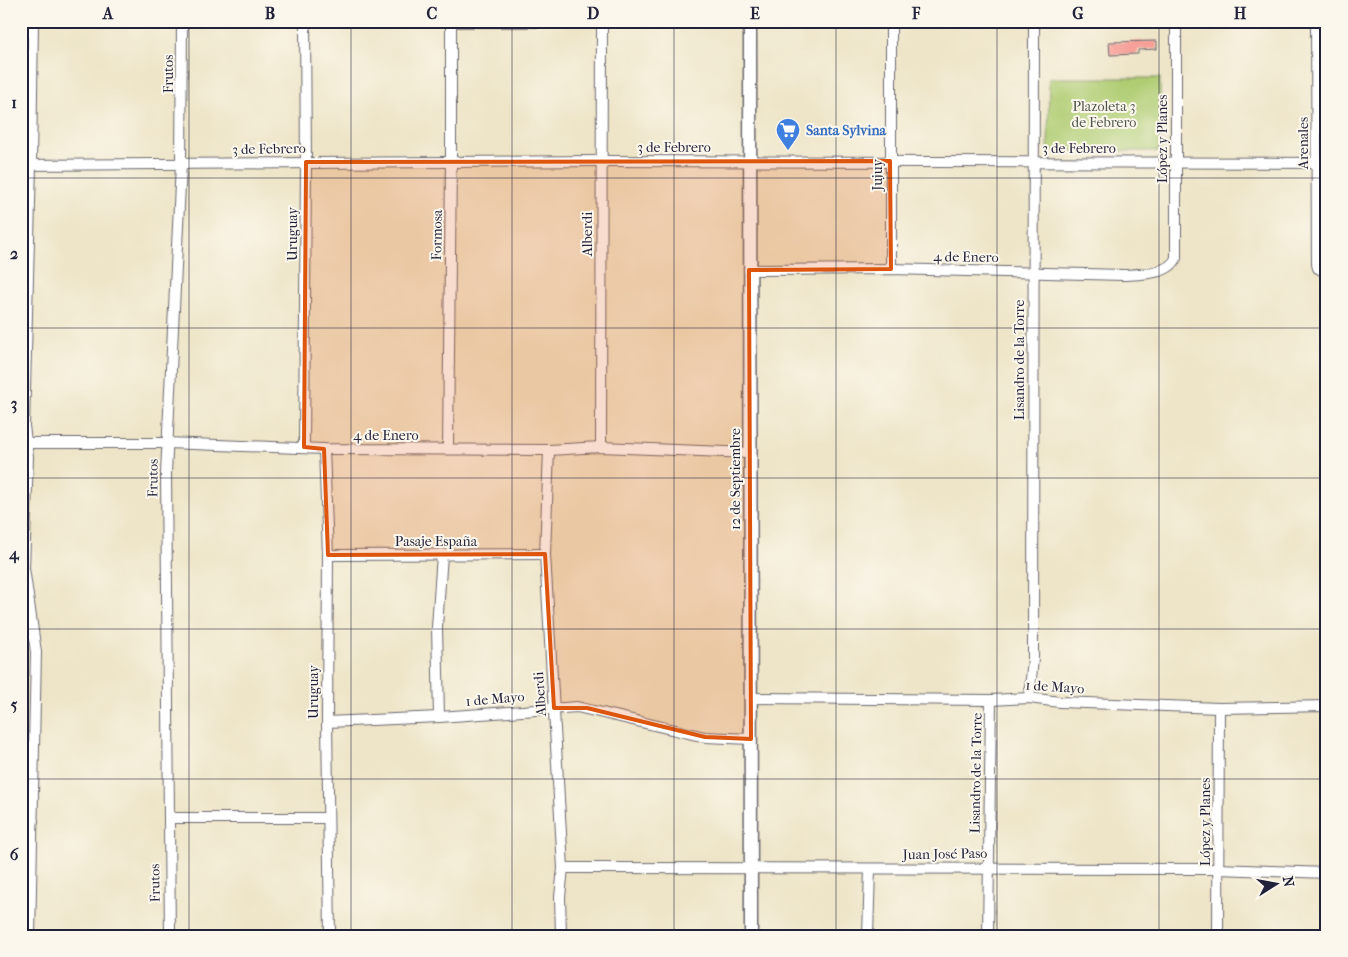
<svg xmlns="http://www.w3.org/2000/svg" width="1348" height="957" font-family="'IM FELL French Canon',serif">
	<rect width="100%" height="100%" fill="#fbf7ec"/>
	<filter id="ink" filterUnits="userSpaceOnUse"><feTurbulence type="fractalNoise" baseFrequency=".02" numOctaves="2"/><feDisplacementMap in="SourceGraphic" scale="10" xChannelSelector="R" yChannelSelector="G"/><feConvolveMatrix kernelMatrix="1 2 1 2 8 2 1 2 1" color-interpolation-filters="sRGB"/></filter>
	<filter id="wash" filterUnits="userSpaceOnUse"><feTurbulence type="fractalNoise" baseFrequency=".0096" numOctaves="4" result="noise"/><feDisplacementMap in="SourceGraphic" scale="20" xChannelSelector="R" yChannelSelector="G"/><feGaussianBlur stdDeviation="1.12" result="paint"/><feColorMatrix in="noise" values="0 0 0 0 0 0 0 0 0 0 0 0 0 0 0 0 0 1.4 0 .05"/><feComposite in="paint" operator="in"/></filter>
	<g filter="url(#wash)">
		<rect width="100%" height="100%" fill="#eee5c8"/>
		<polygon fill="#b0cd73" stroke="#697857" points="1049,78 1160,78 1160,151 1048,151"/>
		<g id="blocks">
			<polygon fill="#f69e97" points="1157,41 1157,49 1138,50 1138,54 1110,55 1109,42"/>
		</g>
	</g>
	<g filter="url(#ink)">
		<use href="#blocks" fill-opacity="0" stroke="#69666c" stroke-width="1"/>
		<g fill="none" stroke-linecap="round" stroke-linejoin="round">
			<defs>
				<g id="minor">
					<polyline points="1316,21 1317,264 1318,268 1327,273"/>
					<polyline points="451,22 602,22"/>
					<polyline points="21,165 600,161 1327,163"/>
					<polyline points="891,269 891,21"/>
					<path d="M 749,270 L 891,269 L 1123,275 C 1139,274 1169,275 1176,258 L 1176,21"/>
					<polyline points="22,443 167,443 324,449 549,450 601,447 750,453"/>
					<polyline points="304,447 306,162 305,21"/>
					<polyline points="601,447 602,21"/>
					<polyline points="324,449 328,555 327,722 330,936"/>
					<polyline points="448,449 451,162 451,21"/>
					<polyline points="549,450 545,554 563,868 560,897 561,936"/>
					<polyline points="328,555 545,554"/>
					<polyline points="751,698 991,700 1029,698 1060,702 1219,708 1327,706"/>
					<polyline points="1029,698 1033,659 1034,21"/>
					<polyline points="439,717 437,627 442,554"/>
					<polyline points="327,722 439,717 577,707 705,737 751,739"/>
					<polyline points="169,818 328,818"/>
					<polyline points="21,819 33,821"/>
					<polyline points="563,868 1218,869 1327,873"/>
					<polyline points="30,936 36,652 24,568 28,457 24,426 31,165 33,21"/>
					<polyline points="170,936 166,473 181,164 182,21"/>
					<polyline points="868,936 870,869"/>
					<polyline points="988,936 991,700"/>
					<polyline points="1218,936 1219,708"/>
				</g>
				<polyline id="tertiary" points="750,21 751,936"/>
			</defs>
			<use href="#minor" stroke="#69666c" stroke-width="12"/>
			<use href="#tertiary" stroke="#69666c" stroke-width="15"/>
			<use href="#minor" stroke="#fff" stroke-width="10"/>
			<use href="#tertiary" stroke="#fff" stroke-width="12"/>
		</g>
	</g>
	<path fill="#de560e" fill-opacity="0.2" stroke="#de560e" stroke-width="4" stroke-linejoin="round" d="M 890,161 L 891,269 L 749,270 L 751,739 L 705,737 L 587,708 L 554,708 L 545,554 L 328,555 L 324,449 L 304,447 L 306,162 Z"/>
	<path fill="none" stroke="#22223b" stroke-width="1" stroke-opacity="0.55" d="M 189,21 L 189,936M 351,21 L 351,936M 512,21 L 512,936M 674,21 L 674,936M 836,21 L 836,936M 997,21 L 997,936M 1159,21 L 1159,936M 21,178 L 1327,178M 21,328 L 1327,328M 21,478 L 1327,478M 21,629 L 1327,629M 21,779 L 1327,779"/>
	<defs>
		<symbol id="supermarket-pin" viewBox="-11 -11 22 30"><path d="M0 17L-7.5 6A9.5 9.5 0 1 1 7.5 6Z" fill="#3f7fe0" stroke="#fbf7ec"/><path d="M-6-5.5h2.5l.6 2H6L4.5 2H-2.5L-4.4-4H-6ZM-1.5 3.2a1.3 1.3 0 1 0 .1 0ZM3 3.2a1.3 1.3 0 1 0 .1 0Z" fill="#fff"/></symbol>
	</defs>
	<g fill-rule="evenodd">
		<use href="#supermarket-pin" x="774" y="116" width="28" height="38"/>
	</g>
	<g text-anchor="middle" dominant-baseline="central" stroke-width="4" stroke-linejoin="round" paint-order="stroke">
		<g font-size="14" fill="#22223b" stroke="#fbf7ec">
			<text transform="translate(168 74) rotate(-90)">Frutos</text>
			<text transform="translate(1162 139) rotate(-90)">López y Planes</text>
			<text transform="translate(1303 143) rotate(-90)">Arenales</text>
			<text x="674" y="147">3 de Febrero</text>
			<text x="1079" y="148">3 de Febrero</text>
			<text transform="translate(269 149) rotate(-1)">3 de Febrero</text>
			<text transform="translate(877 175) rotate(-90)">Jujuy</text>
			<text transform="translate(292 234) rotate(-90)">Uruguay</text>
			<text transform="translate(587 234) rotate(-90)">Alberdi</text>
			<text transform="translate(437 235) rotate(-89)">Formosa</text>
			<text transform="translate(966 257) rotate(1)">4 de Enero</text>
			<text transform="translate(1019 360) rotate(-90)">Lisandro de la Torre</text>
			<text x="386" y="435">4 de Enero</text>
			<text transform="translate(153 478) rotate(-89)">Frutos</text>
			<text transform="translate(735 479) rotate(-90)">12 de Septiembre</text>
			<text x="436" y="541">Pasaje España</text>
			<text transform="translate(1055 687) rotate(4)">1 de Mayo</text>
			<text transform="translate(313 692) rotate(-90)">Uruguay</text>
			<text transform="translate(540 694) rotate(-94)">Alberdi</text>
			<text transform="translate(495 699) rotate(-5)">1 de Mayo</text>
			<text transform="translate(976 773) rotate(-89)">Lisandro de la Torre</text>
			<text transform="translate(1205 822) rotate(-90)">López y Planes</text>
			<text transform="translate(945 854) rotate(-1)">Juan José Paso</text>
			<text transform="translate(155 883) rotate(-91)">Frutos</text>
		</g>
		<g font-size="14" fill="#4d554c" stroke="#fbf7ec">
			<text x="1104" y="106">Plazoleta 3<tspan x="1104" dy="16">de Febrero</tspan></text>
		</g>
		<g font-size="14" font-weight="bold" fill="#366cbe" stroke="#fbf7ec" text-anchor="start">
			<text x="806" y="130">Santa Sylvina</text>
		</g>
	</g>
	<rect width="1348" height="957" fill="none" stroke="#fbf7ec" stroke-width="55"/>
	<g transform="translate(1276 884) rotate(79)" stroke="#fbf7ec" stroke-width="4" paint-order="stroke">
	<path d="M0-4L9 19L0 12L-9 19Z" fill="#22223b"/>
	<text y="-8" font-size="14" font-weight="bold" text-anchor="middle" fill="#22223b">N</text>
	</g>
	<rect x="28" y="28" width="1292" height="902" fill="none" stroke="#22223b" stroke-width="2"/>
	<g font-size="16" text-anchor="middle" font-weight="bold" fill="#22223b">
		<text x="108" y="19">A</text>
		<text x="270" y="19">B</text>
		<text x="432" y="19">C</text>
		<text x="593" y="19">D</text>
		<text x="755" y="19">E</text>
		<text x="916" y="19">F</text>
		<text x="1078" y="19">G</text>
		<text x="1240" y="19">H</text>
		<text x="14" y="108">1</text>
		<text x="14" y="259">2</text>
		<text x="14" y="409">3</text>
		<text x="14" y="559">4</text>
		<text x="14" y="710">5</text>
		<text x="14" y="860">6</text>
	</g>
</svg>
